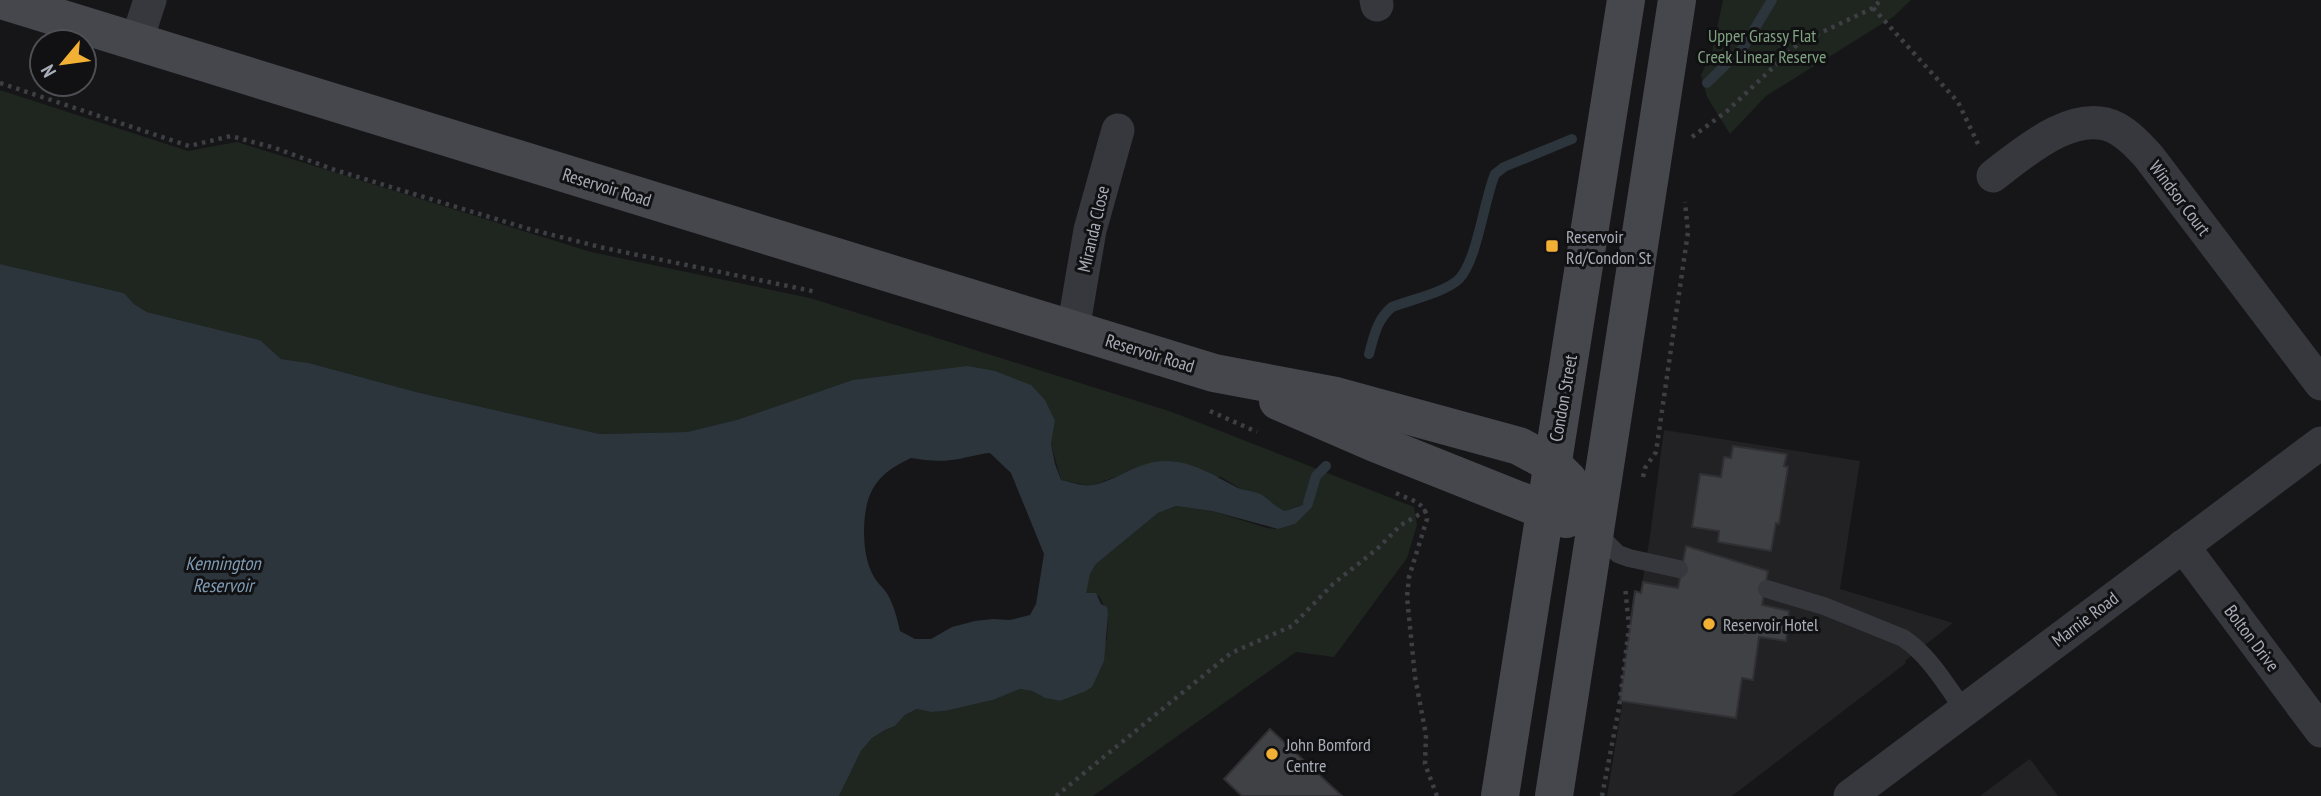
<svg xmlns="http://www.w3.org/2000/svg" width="2321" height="796" font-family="'PT Sans Narrow',sans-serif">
	<rect width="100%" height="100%" fill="#161618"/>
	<g fill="#222225">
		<polygon points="1664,430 1860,461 1840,589 1953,623 1905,661 1906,663 1732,796 1607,796 1650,536"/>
		<polygon points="2030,759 2058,796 1980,796 2028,760"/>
	</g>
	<g fill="#1e261f">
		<polygon points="1723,0 1911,0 1893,17 1766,96 1730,134 1707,97 1701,75 1712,52"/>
		<polygon points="0,90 188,151 237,142 591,252 810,298 1172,412 1414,507 1417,525 1407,558 1334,657 1296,652 1093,796 839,796 861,751 872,738 885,730 895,726 905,715 918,709 931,712 945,711 993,700 1020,689 1032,691 1045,698 1060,701 1084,692 1107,638 1108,614 1099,596 1085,593 1090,574 1096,564 1158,513 1176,506 1212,511 1267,528 1278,529 1295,524 1301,505 1285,511 1275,508 1265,496 1239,488 1221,477 1115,477 1091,486 1061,480 1051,444 1055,421 740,419 687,432 600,434 416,392 309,363 281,359 260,340 147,312 134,304 124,293 0,264"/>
	</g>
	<path fill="#2c353c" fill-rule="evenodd" d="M 0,264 L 124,293 L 134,304 L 147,312 L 260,340 L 281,359 L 309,363 L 416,392 L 600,434 L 687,432 L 740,419 L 853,380 L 968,366 L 995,371 L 1031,385 L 1045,400 L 1055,421 L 1051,444 L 1055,464 L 1061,480 C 1071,482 1084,487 1093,485 C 1118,480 1137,462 1163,461 C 1191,460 1215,476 1238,488 C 1246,491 1256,491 1264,496 C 1272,502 1275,507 1285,511 L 1308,503 L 1312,507 L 1295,524 L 1278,529 L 1212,511 L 1176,506 L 1158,513 L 1096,564 L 1090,574 L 1086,593 L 1096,593 L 1101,604 L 1107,607 L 1108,614 L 1104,661 L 1092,687 L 1084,692 L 1060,701 L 1045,698 L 1032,691 L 1020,689 L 993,700 L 945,711 L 931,712 L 917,709 L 905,715 L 895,726 L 885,730 L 872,738 L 861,751 L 839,796 L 0,796 ZM 990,453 L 1011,473 L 1044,554 L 1036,604 L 1030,615 L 1010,620 L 993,619 L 975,621 L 952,627 L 931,639 L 915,639 L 900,631 C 897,618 894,606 888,595 C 884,588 878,584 874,577 C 866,563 864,546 864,530 C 865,492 876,474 911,458 C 924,460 937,462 951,460 C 964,459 976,454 990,453 Z"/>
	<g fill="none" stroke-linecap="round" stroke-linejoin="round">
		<g stroke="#2c353c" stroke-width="10">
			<polyline points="1707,83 1743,48 1772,0"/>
			<path d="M 1369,354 C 1374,336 1377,319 1392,307 C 1410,300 1446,292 1459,279 C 1477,261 1484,200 1495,174 L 1504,167 L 1572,139"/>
			<polyline points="1308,503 1316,476 1326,466"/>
		</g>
	</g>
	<g fill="#404145" stroke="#303034" stroke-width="2">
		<polygon points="1733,446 1787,454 1784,466 1788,467 1779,524 1776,523 1771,551 1718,542 1719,531 1692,527 1700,474 1721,477 1724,457 1731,458"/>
		<polygon points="1686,546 1768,571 1762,605 1789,611 1786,641 1759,637 1753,680 1742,678 1736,718 1620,701 1635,591 1641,593 1643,582 1678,588"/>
		<polygon points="1270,729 1342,796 1242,796 1224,779"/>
	</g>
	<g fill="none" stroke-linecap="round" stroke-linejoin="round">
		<g stroke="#3d3f44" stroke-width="4.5" stroke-dasharray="3.5 5" stroke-linecap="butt">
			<polyline points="1873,8 1958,102 1978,144"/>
			<polyline points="0,83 189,146 231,136 275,148 335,170 529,229 604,248 817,292"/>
			<polyline points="1692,137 1727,111 1799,43 1873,8 1881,0"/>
			<polyline points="1210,411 1257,432"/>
			<polyline points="1643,477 1645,468 1656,452 1688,232 1685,202"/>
			<path d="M 1396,493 C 1410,500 1426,502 1427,519 L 1409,577 L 1407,597 L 1415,677 L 1426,735 L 1425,764 L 1437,796"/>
			<polyline points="1056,796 1231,653 1292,626 1333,584 1377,549 1401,525 1427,510"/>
			<polyline points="1602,796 1619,708 1629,627 1625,586"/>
		</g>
		<g stroke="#37383d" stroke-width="18">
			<polyline points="1596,532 1618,554 1629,558 1679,569"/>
			<path d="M 1767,589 L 1824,606 L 1903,638 C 1929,655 1946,685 1964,710"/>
		</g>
		<g stroke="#37383d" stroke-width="33">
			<polyline points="1376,0 1377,5"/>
			<polyline points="136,43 150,0"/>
			<path d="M 1993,176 C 2023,153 2075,107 2116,128 C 2129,135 2139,146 2149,157 L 2321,384"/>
			<polyline points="1073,330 1090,230 1118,130"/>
			<polyline points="2183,546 2321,731"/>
			<polyline points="1850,796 2321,443"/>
		</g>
		<g stroke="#45474d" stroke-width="38">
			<polyline points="1,0 1214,373 1336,396 1519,446 1552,464 1568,480 1585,506 1594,529"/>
			<polyline points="1278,401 1375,443 1566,519"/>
			<polyline points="1500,796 1626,0"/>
			<polyline points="1554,796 1677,0"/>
		</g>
	</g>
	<g fill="#f2b134" stroke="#111113" stroke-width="2.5">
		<rect x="1545" y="239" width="14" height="14" rx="3.5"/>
		<circle cx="1709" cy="624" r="7"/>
		<circle cx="1272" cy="754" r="7"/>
	</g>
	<g text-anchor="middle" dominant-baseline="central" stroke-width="6" stroke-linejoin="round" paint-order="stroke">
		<g font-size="18" fill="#7fa381" stroke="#111113">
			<text x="1762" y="35">Upper Grassy Flat<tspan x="1762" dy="21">Creek Linear Reserve</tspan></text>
		</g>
		<g font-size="18" fill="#a8adb8" stroke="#111113">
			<text transform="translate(607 187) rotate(17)">Reservoir Road</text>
			<text transform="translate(2180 198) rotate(53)">Windsor Court</text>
			<text transform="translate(1093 229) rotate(-77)">Miranda Close</text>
			<text transform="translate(1150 353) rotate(17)">Reservoir Road</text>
			<text transform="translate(1563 398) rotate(-80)">Condon Street</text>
			<text transform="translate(2085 619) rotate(-37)">Marnie Road</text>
			<text transform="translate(2252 638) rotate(53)">Bolton Drive</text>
		</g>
		<g font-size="18" fill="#a8adb8" stroke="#111113" text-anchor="start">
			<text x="1566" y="236">Reservoir<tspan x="1566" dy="21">Rd/Condon St</tspan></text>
			<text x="1723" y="624">Reservoir Hotel</text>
			<text x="1286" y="744">John Bomford<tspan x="1286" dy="21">Centre</tspan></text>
		</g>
		<g font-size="19" font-style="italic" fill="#7f9bb3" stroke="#111113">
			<text x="223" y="563">Kennington<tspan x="223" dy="22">Reservoir</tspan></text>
		</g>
	</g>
	<g transform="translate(63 63) rotate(241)"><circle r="33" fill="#111113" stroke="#4d4f55" stroke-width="2"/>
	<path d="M0-5L12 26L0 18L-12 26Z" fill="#f2b134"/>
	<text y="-10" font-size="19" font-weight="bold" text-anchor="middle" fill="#a8adb8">N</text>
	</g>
</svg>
